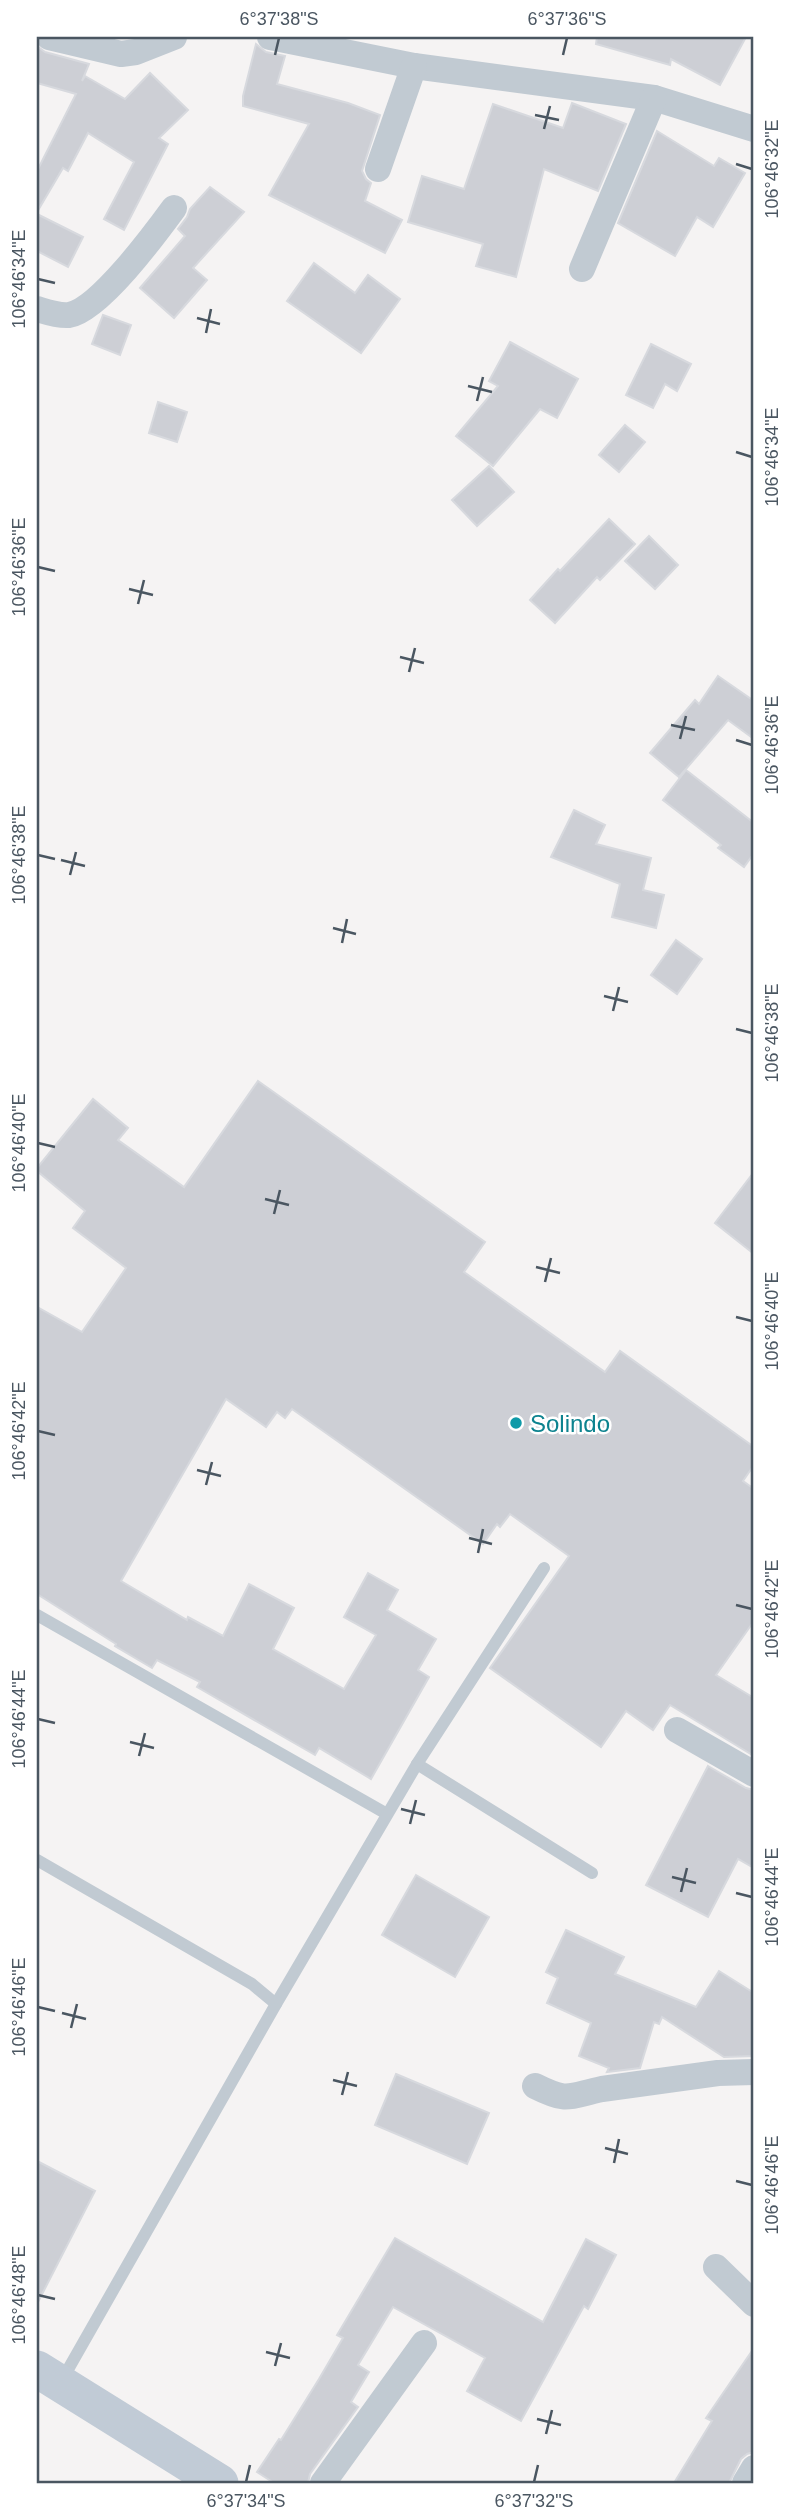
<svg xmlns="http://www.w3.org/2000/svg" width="791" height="2520" font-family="Helvetica,sans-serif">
	<rect width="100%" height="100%" fill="#f5f3f3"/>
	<g fill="#cdcfd5" stroke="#d7d9de" stroke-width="2">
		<polygon points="597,37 746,37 720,85 671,59 670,65 596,44"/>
		<polygon points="256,44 266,52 285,56 277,84 348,103 380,115 362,171 366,179 371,183 365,201 402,220 385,253 269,195 309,124 243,106 243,96"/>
		<polygon points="37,46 45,52 89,64 82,81 85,76 125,99 150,73 188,110 159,138 168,144 124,230 104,219 134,162 88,133 68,171 63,168 37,212 37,171 76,94 37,83"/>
		<polygon points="572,103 626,124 598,191 544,169 516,277 476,266 483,244 408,222 422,176 464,189 493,104 563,128"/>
		<polygon points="657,131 714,166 719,158 745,173 713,227 697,217 675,256 618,223"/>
		<polygon points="210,187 244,212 193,268 207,280 174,318 140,288 185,236 178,229 187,217 190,209"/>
		<polygon points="37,214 83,237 68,267 37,251"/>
		<polygon points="314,263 355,293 368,275 400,299 361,353 287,301"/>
		<polygon points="103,315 131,325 120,355 92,344"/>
		<polygon points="510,342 578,379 557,418 540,409 493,466 456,436 498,386 489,381"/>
		<polygon points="651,344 691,364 677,391 665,384 653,408 626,395"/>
		<polygon points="158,402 187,412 177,442 149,433"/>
		<polygon points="625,425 645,442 619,472 599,455"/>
		<polygon points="489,466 514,492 477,526 452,500"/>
		<polygon points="609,519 635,544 600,580 597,577 555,623 530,600 558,569 560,571"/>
		<polygon points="649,536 678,565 655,589 625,561"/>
		<polygon points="718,676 754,701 754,739 728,720 679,777 650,753 695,700 699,704"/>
		<polygon points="686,770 754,823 754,853 744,867 718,848 721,845 663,800"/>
		<polygon points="574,810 605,825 596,844 651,858 643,890 664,895 656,928 612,917 620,884 551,857"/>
		<polygon points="676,940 702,959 677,994 651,975"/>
		<polygon points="258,1081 485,1242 464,1272 605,1372 620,1351 754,1447 754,1465 743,1481 754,1489 754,1621 716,1675 754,1698 754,1756 670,1705 653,1730 626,1711 601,1747 490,1668 569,1556 510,1514 500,1527 497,1524 483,1544 292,1409 285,1418 277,1412 266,1427 226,1399 121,1581 187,1620 188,1617 223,1636 249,1584 294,1608 273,1649 344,1689 376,1635 344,1617 368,1573 398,1590 387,1610 436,1639 418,1670 429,1677 371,1779 319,1748 315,1755 197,1687 200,1682 157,1660 152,1668 115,1646 116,1644 37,1594 37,1307 82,1332 126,1268 73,1228 85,1211 37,1171 37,1168 93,1099 128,1128 118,1140 184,1187"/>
		<polygon points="754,1172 754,1254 715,1223"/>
		<polygon points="708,1766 746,1788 754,1790 754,1868 738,1859 708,1917 646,1885"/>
		<polygon points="416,1875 489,1917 455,1977 382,1935"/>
		<polygon points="566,1930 624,1957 615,1974 696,2007 719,1971 754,1993 754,2056 724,2057 662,2017 659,2024 654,2022 640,2068 607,2072 609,2068 579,2056 591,2023 547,2003 558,1978 546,1972"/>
		<polygon points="396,2074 489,2113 467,2164 375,2125"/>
		<polygon points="37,2161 95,2191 37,2304"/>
		<polygon points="395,2238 543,2322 586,2239 616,2255 588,2309 584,2306 521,2421 467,2391 485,2358 393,2307 358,2365 369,2372 351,2402 358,2407 310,2474 308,2483 274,2483 257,2472 279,2439 281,2440 319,2379 343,2338 337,2335"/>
		<polygon points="754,2348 754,2452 747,2454 741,2459 729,2483 674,2483 712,2421 706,2418"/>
	</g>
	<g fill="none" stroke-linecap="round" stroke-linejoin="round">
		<g stroke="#c1cad2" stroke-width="12">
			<polyline points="37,1615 387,1814"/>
			<polyline points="417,1764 592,1873"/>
			<polyline points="37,1860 252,1984 276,2004"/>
			<polyline points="62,2380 276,2004 417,1764 544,1568"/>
		</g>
		<g stroke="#c1cad2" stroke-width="26">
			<polyline points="49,37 121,54 136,52 174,37"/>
			<polyline points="270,37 414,66 654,98 754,129"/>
			<polyline points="378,169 414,66"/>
			<polyline points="582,269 654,98"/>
			<path d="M 37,309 C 47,312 58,316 69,315 C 99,310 155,234 174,208"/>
			<polyline points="677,1730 754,1774"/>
			<path d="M 535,2086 C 569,2103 568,2096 602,2089 L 718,2073 L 754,2072"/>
			<polyline points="716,2267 754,2304"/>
			<polyline points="323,2483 424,2343"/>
			<polyline points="745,2483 754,2468"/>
		</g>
		<polyline stroke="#c1cbd6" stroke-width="37" points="37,2369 220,2483"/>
	</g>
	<path fill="none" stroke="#4a5661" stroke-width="2.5" d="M 275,55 L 279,38M 563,55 L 567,38M 535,115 L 559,120M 544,129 L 550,106M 736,164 L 752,169M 38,279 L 55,283M 197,318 L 220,324M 206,333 L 211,309M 468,386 L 492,392M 477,401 L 483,377M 736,452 L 752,457M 38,567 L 55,571M 129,589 L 153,595M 138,604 L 144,580M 400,657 L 424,663M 409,672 L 415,648M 671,725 L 695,730M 680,739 L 686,716M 736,740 L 752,745M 38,855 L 55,859M 61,860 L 85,866M 70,875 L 76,852M 333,928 L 356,934M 342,943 L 347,919M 604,996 L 628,1002M 613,1011 L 619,987M 736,1029 L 752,1033M 38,1143 L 55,1147M 265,1199 L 289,1205M 274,1214 L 280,1190M 536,1267 L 560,1273M 545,1282 L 551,1258M 736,1317 L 752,1321M 38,1431 L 55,1435M 197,1470 L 221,1476M 206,1485 L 212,1462M 469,1538 L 492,1544M 478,1553 L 483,1529M 736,1605 L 752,1609M 38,1719 L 55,1723M 130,1742 L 154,1748M 139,1756 L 145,1733M 401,1809 L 425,1815M 410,1824 L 416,1800M 672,1877 L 696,1883M 681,1892 L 687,1868M 736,1893 L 752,1897M 38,2007 L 55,2011M 62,2013 L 86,2019M 71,2028 L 77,2004M 333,2080 L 357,2086M 342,2095 L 348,2072M 605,2148 L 628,2154M 614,2163 L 619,2139M 736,2181 L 752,2185M 38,2295 L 55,2299M 266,2352 L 290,2358M 275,2366 L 281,2343M 537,2419 L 561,2425M 546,2434 L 552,2410M 246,2482 L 250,2465M 534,2482 L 538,2465"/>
	<circle fill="#0f9aa8" stroke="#fff" stroke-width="2.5" cx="516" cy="1423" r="7"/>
	<g text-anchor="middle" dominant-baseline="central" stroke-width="5" stroke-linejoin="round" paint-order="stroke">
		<g font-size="24" fill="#0d838f" stroke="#fff" text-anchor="start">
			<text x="530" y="1423">Solindo</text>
		</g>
	</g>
	<rect width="791" height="2520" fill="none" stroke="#ffffff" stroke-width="77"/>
	<rect x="38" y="38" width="714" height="2444" fill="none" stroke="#4a5661" stroke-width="2.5"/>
	<g font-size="18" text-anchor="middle" fill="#4a5661">
		<text x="279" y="25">6°37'38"S</text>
		<text x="567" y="25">6°37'36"S</text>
		<text transform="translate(772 169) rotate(-90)" y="6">106°46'32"E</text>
		<text transform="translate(19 279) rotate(-90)" y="6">106°46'34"E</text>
		<text transform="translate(772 457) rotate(-90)" y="6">106°46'34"E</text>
		<text transform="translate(19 567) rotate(-90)" y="6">106°46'36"E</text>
		<text transform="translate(772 745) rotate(-90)" y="6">106°46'36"E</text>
		<text transform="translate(19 855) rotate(-90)" y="6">106°46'38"E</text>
		<text transform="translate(772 1033) rotate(-90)" y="6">106°46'38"E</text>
		<text transform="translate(19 1143) rotate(-90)" y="6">106°46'40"E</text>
		<text transform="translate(772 1321) rotate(-90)" y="6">106°46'40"E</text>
		<text transform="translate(19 1431) rotate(-90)" y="6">106°46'42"E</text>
		<text transform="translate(772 1609) rotate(-90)" y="6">106°46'42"E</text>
		<text transform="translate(19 1719) rotate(-90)" y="6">106°46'44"E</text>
		<text transform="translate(772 1897) rotate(-90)" y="6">106°46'44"E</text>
		<text transform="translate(19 2007) rotate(-90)" y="6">106°46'46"E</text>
		<text transform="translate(772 2185) rotate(-90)" y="6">106°46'46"E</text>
		<text transform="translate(19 2295) rotate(-90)" y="6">106°46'48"E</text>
		<text x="246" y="2507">6°37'34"S</text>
		<text x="534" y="2507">6°37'32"S</text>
	</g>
</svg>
